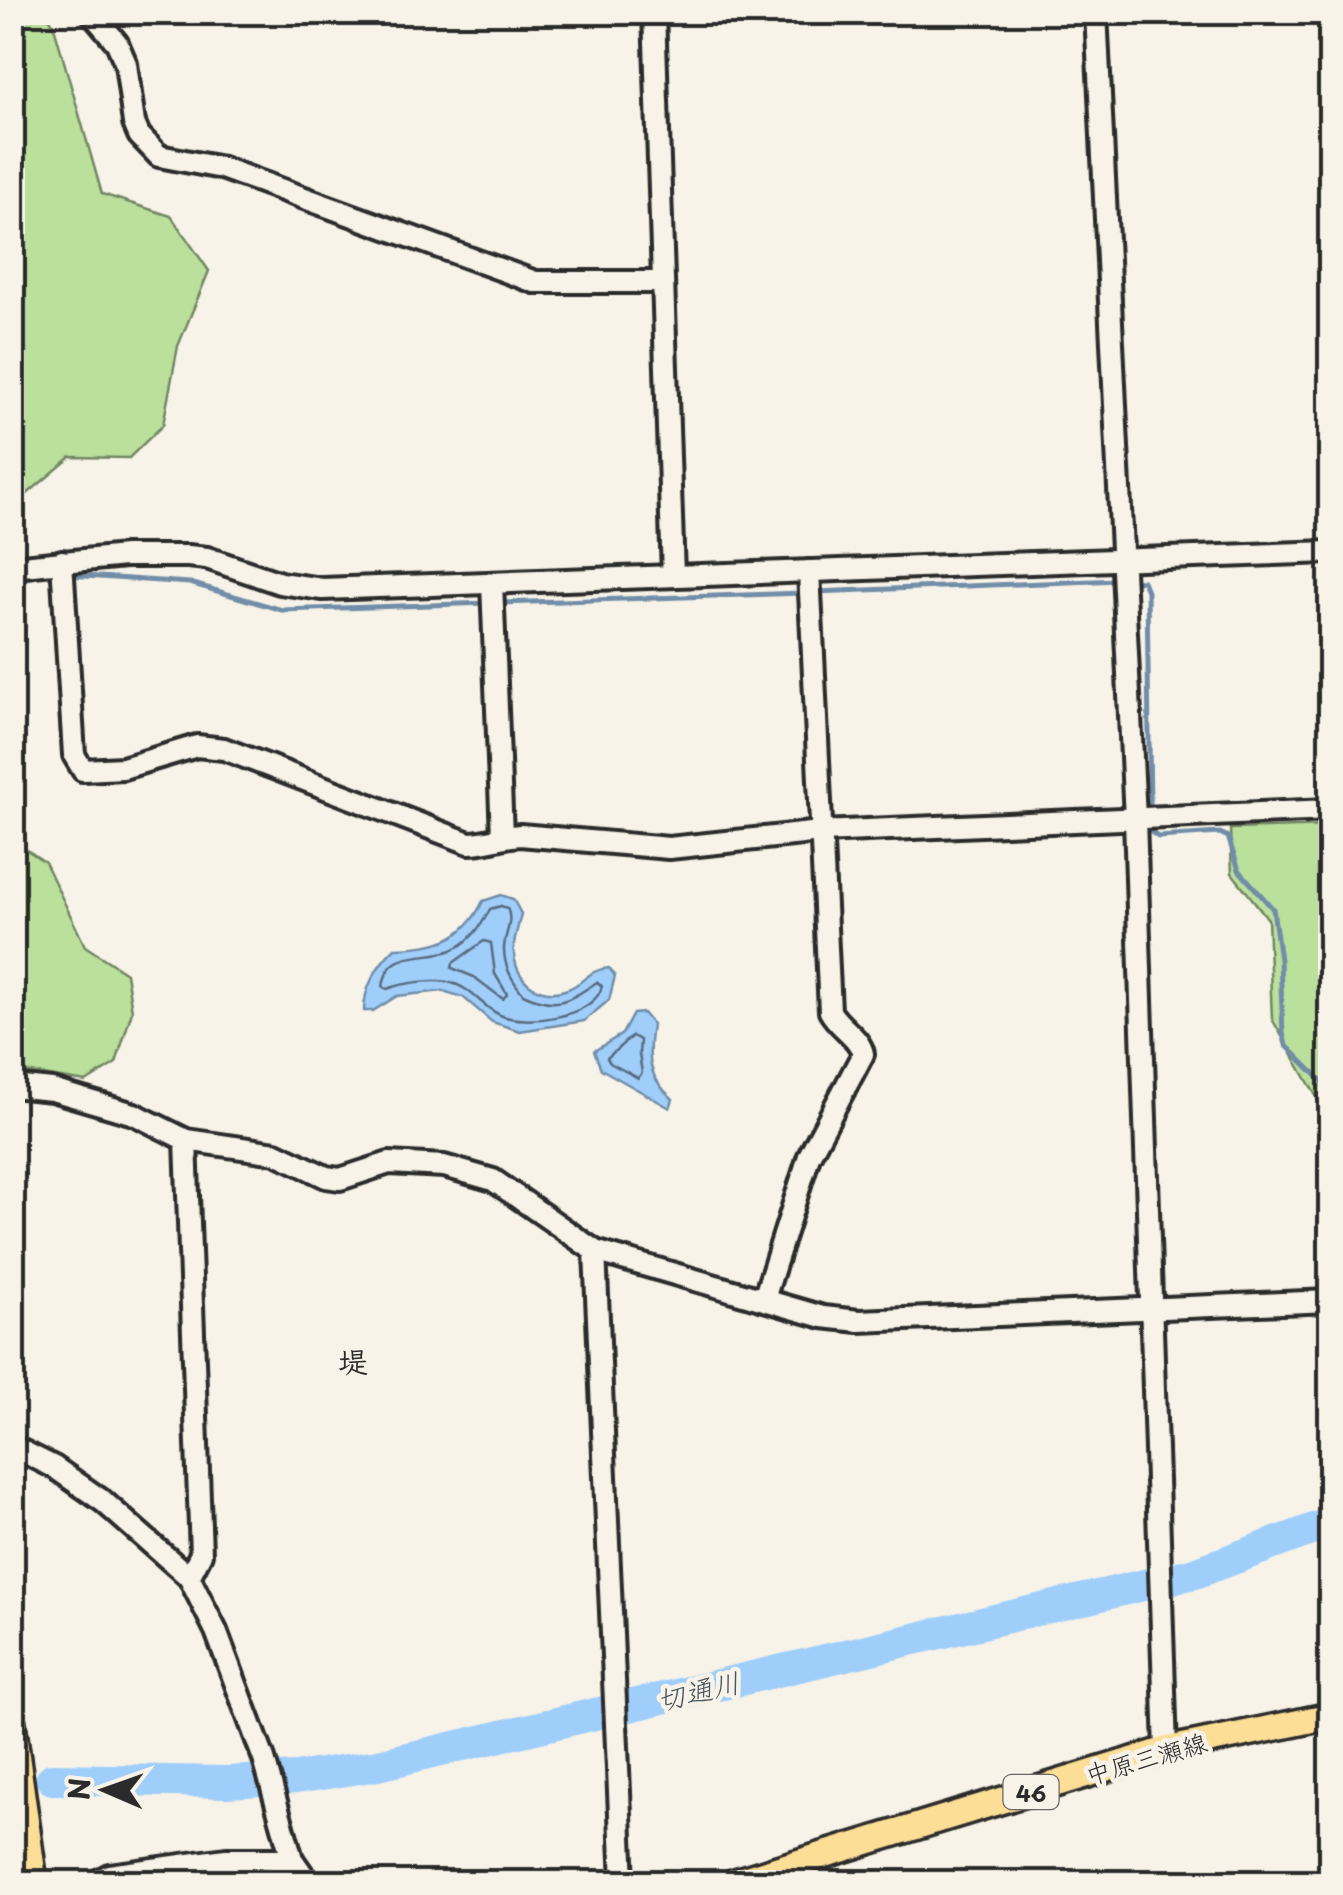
<svg xmlns="http://www.w3.org/2000/svg" width="1343" height="1895" font-family="'Playpen Sans','Klee One',sans-serif">
	<rect width="100%" height="100%" fill="#f7f3e8"/>
	<filter id="ink" filterUnits="userSpaceOnUse"><feTurbulence type="fractalNoise" baseFrequency=".01" numOctaves="2"/><feDisplacementMap in="SourceGraphic" scale="20" xChannelSelector="R" yChannelSelector="G"/><feConvolveMatrix kernelMatrix="1 2 1 2 8 2 1 2 1" color-interpolation-filters="sRGB"/></filter>
	<g filter="url(#ink)">
		<g fill="#bae09c" stroke="#728664" stroke-width="2.5">
			<polygon points="13,12 46,13 53,23 102,194 171,216 209,271 178,346 163,425 129,458 71,457 13,506"/>
			<polygon points="1330,826 1330,1120 1272,1019 1268,919 1232,873 1230,829"/>
			<polygon points="12,840 45,862 85,946 126,973 132,1011 116,1063 86,1082 13,1070"/>
		</g>
		<g fill="#9fcefb" stroke="#718da8" stroke-width="2.5">
			<path d="M 501,895 L 513,899 L 521,914 C 519,924 515,935 514,945 C 511,977 537,1001 568,989 C 586,982 587,970 609,968 L 615,976 L 609,1000 L 584,1021 L 520,1031 L 492,1022 L 463,997 L 443,991 L 397,996 L 373,1011 L 364,1011 C 364,987 378,964 395,948 C 437,947 464,941 483,901 Z"/>
			<path d="M 643,1013 L 652,1024 C 648,1057 646,1076 673,1099 L 670,1108 L 601,1069 L 594,1051 L 622,1034 L 633,1014 Z"/>
		</g>
		<g fill="none" stroke-linecap="round" stroke-linejoin="round">
			<g stroke="#596c7e" stroke-width="2.5">
				<path d="M 501,906 L 507,908 C 514,922 504,934 504,949 C 504,967 512,980 523,994 C 557,1010 568,1001 597,982 L 602,986 C 595,1018 525,1026 500,1015 C 480,1006 472,987 448,982 C 432,979 403,983 387,989 L 383,987 C 388,947 423,961 452,950 C 469,943 482,925 490,909 Z"/>
				<polygon points="484,941 491,943 495,974 507,994 503,999 474,977 452,968 453,963"/>
				<polygon points="632,1036 640,1040 639,1054 642,1073 638,1078 610,1063 607,1058"/>
			</g>
			<g stroke="#718da8" stroke-width="5">
				<polyline points="69,575 190,583 282,610 489,603"/>
				<polyline points="1130,580 1143,581 1147,591 1150,811"/>
				<polyline points="12,582 45,574 58,575"/>
				<polyline points="815,592 1119,580"/>
				<polyline points="500,603 804,593"/>
				<polyline points="1150,822 1151,832 1158,837 1220,833 1228,837 1239,870 1273,909 1280,960 1283,1033 1286,1045 1323,1082 1330,1108"/>
			</g>
			<polyline stroke="#9fcefb" stroke-width="32" points="52,1779 227,1782 296,1778 378,1765 1195,1573 1330,1523"/>
			<defs>
				<g id="minor">
					<polyline points="91,12 117,43 126,64 134,123 139,135 159,156 222,168 535,282 663,282"/>
					<polyline points="654,12 673,576"/>
					<polyline points="1096,12 1135,819 1166,1750"/>
					<path d="M 62,561 L 74,755 L 83,770 L 123,768 L 197,746 L 224,749 L 469,843 C 487,843 502,836 520,835 L 669,848 L 821,832 L 1330,810"/>
					<polyline points="12,567 125,556 188,556 207,558 280,583 322,589 1330,552"/>
					<polyline points="492,583 502,836"/>
					<polyline points="12,1086 52,1090 134,1114 186,1140 276,1153 326,1177 340,1179 389,1163 444,1166 493,1180 595,1251 823,1317 859,1321 1330,1301"/>
					<polyline points="186,1140 201,1554 189,1577"/>
					<polyline points="595,1251 623,1882"/>
					<path d="M 764,1299 L 809,1156 L 863,1054 C 860,1037 838,1027 830,1011 L 809,571"/>
					<polyline points="12,1446 54,1467 104,1502 189,1577 216,1631 264,1759 292,1859 308,1882"/>
					<polyline points="96,1882 109,1875 226,1859 292,1859"/>
				</g>
				<g id="major">
					<polyline points="12,1723 34,1882"/>
					<polyline points="735,1882 1166,1750 1330,1716"/>
				</g>
			</defs>
			<use href="#minor" stroke="#2b2b2b" stroke-width="28"/>
			<use href="#major" stroke="#2b2b2b" stroke-width="32"/>
			<use href="#minor" stroke="#f7f3e8" stroke-width="20"/>
			<use href="#major" stroke="#fcde96" stroke-width="25"/>
		</g>
	</g>
	<g text-anchor="middle" dominant-baseline="central" stroke-width="9" stroke-linejoin="round" paint-order="stroke">
		<rect fill="#f7f3e8" stroke="#686764" stroke-width="2.5" x="1003.5" y="1775" width="55" height="34" rx="8"/>
		<g font-size="22" font-weight="bold" fill="#2b2b2b">
			<text x="1031" y="1792">46</text>
		</g>
		<g font-size="25" fill="#2b2b2b" stroke="#f7f3e8">
			<text transform="translate(1146 1758) rotate(-16)">中原三瀬線</text>
		</g>
		<g font-size="28" font-style="italic" fill="#48545f" stroke="#f7f3e8">
			<text transform="translate(698 1690) rotate(-13)">切通川</text>
		</g>
		<g font-size="30" font-weight="bold" fill="#2b2b2b" stroke="#f7f3e8">
			<text x="353" y="1360">堤</text>
		</g>
	</g>
	<rect width="1343" height="1895" fill="none" stroke="#f7f3e8" stroke-width="50"/>
	<rect x="25" y="25" width="1293" height="1845" fill="none" stroke="#2b2b2b" stroke-width="4" filter="url(#ink)"/>
	<g transform="translate(105 1790) rotate(272)" stroke="#f7f3e8" stroke-width="8" paint-order="stroke">
	<path d="M0-8L18 38L0 25L-18 38Z" fill="#2b2b2b"/>
	<text y="-15" font-size="28" font-weight="bold" text-anchor="middle" fill="#2b2b2b">N</text>
	</g>
</svg>
